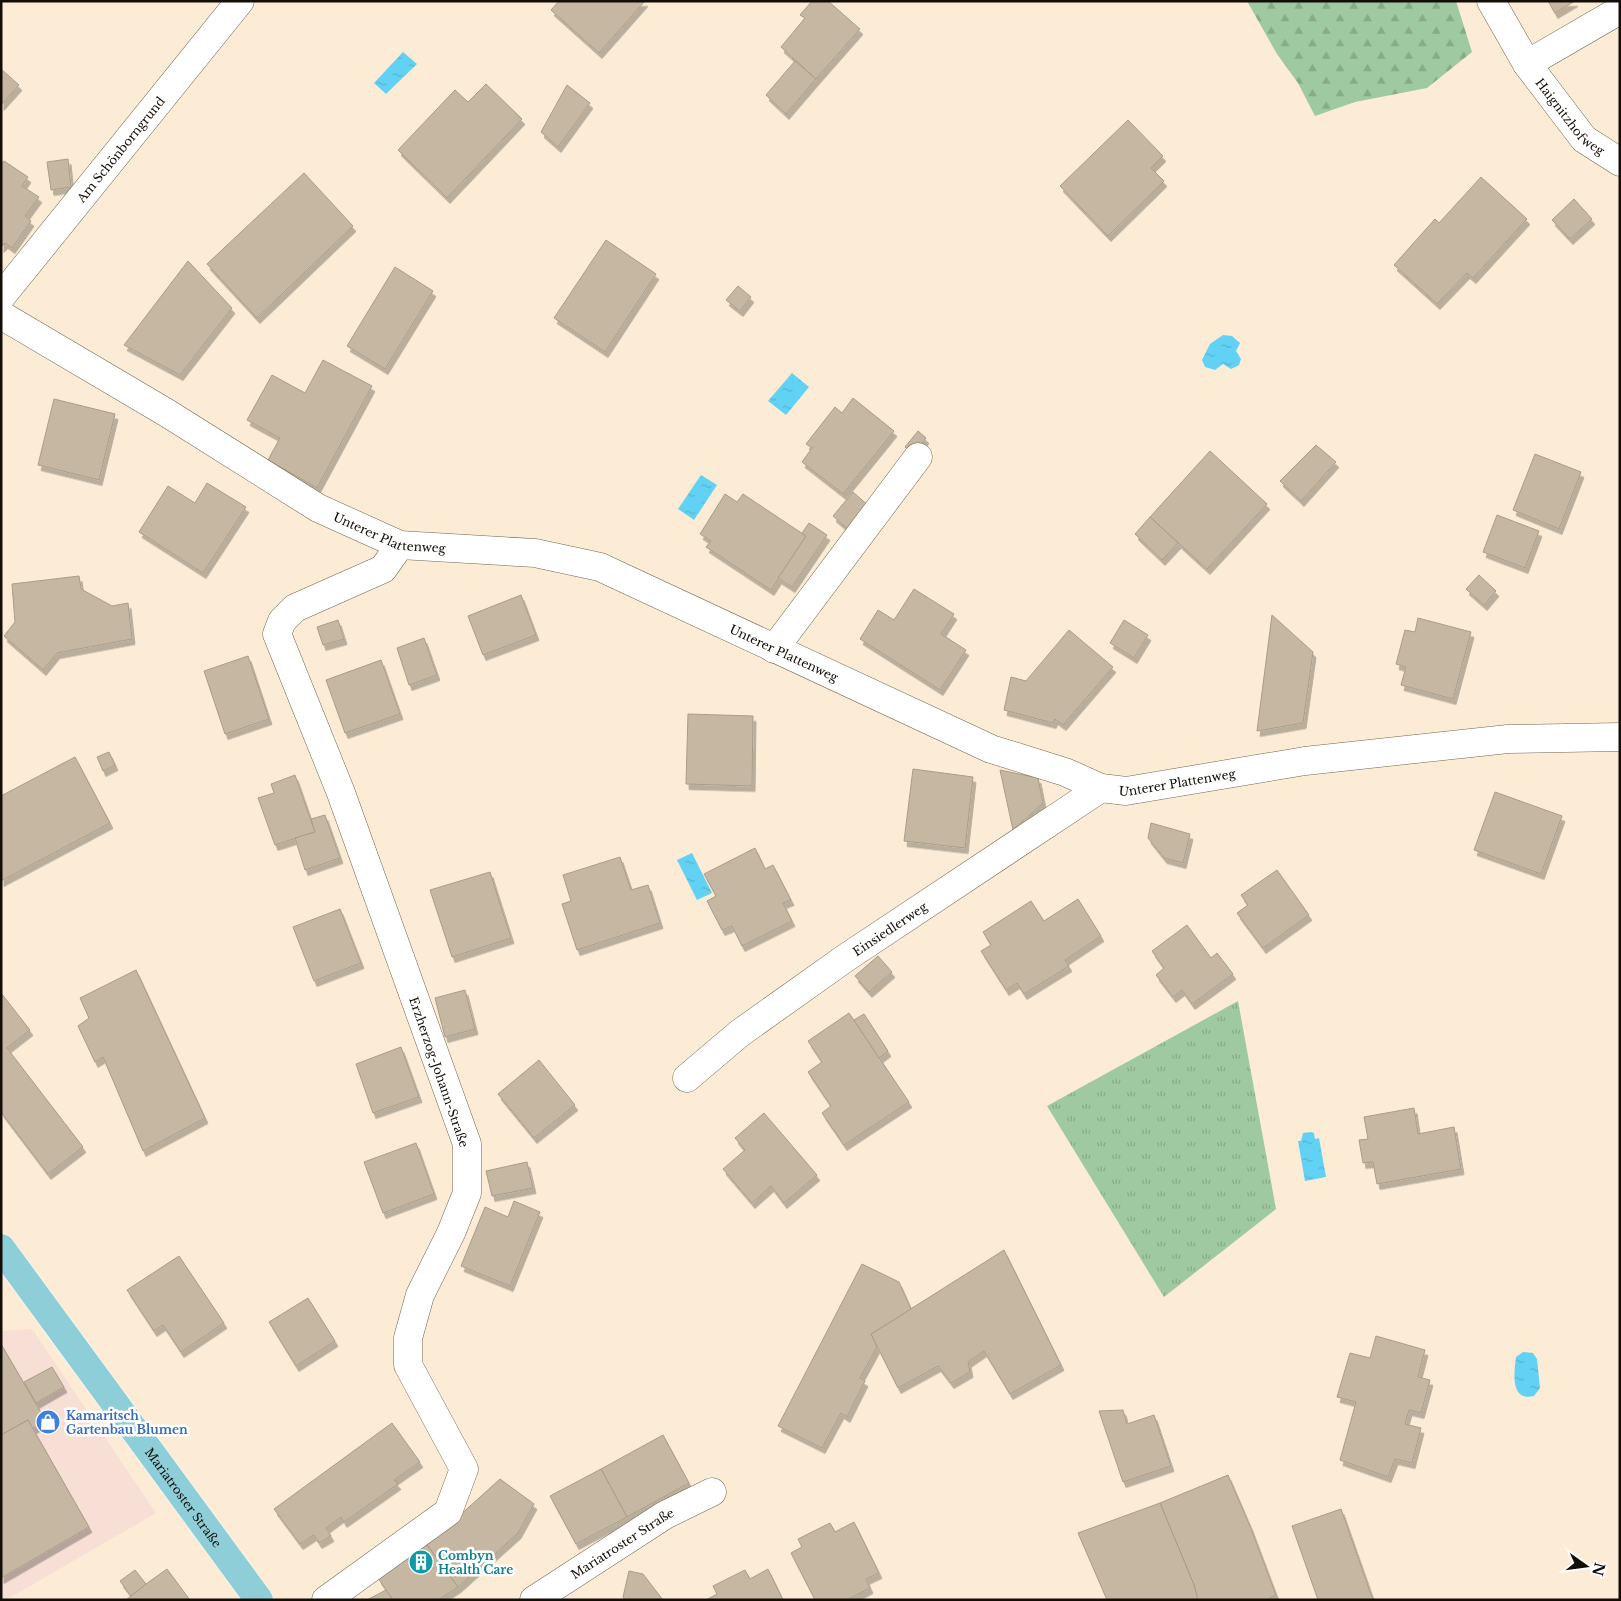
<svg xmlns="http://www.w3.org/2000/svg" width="1621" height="1601" font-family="'Libre Baskerville',serif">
	<defs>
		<pattern id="grass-tufts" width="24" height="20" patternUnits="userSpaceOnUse" patternTransform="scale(1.25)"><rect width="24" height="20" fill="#9fc99e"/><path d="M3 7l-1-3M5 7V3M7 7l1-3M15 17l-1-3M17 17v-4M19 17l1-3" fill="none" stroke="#88ab87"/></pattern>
		<pattern id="forest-firs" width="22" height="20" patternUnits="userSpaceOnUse" patternTransform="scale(1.25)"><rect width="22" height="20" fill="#9fc99e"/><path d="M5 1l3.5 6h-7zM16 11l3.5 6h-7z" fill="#88ab87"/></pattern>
		<pattern id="water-ripples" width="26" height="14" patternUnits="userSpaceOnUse" patternTransform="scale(1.25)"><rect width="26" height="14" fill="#62d2f4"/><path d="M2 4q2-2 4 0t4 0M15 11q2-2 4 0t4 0" fill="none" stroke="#54b3d0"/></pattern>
		<filter id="shadow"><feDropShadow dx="3" dy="5.5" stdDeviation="0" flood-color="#0004"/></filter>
	</defs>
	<rect width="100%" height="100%" fill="#fcecd5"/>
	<polygon fill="#f7dfd5" points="32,1329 156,1513 6,1600 1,1600 1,1331"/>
	<polygon fill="url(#grass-tufts)" points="1238,1001 1276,1209 1164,1297 1047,1106"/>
	<polygon fill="url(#forest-firs)" points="1247,1 1456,1 1472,52 1427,88 1355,102 1315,116 1298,83 1277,54"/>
	<g fill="url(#water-ripples)">
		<polygon points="403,52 417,64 386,94 374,83"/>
		<polygon points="1223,335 1232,336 1240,343 1236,351 1241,359 1239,365 1231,369 1223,364 1215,370 1205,367 1202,360 1210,344"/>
		<polygon points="792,373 809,387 786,415 768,401"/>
		<polygon points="701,475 717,485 694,520 678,509"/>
		<polygon points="692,853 712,893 697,900 677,860"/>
		<polygon points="1311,1132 1314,1133 1315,1139 1319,1138 1326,1177 1305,1181 1298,1141 1301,1141 1303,1133"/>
		<path d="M 1523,1352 L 1533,1353 L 1537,1359 L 1540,1388 L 1534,1396 C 1510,1402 1514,1373 1516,1357 Z"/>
	</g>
	<g fill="#c6b7a2" stroke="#aa9c87" filter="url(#shadow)">
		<polygon points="559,1 645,1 599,53 551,10"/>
		<polygon points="812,1 828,1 860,29 816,79 781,47 805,18 800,15"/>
		<polygon points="1548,1 1575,1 1555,13"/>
		<polygon points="795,61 816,79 786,114 766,95"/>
		<polygon points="1,69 19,85 1,105"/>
		<polygon points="486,84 522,119 447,198 398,150 455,90 468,102"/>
		<polygon points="567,85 590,103 558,147 541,132"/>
		<polygon points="1128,120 1163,156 1151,168 1164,181 1108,236 1060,186"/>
		<polygon points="68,159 71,187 51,190 47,162"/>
		<polygon points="4,161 28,177 22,186 39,197 25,216 31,221 12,248 5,243 1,247 1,165"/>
		<polygon points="304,173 353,226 257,318 207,264"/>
		<polygon points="1481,177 1527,219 1473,278 1467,273 1437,304 1394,265 1435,219 1439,223"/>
		<polygon points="1574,199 1592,219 1570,239 1552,220"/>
		<polygon points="606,240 656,274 605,352 554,318"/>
		<polygon points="188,261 232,308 180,375 124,345"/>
		<polygon points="395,267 433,291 385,369 347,346"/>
		<polygon points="738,286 751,297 740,311 726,300"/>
		<polygon points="323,360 372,386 317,488 268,460 280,438 247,420 272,375 305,393"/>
		<polygon points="853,398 894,431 843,494 802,462 812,448 806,444 835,407 842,413"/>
		<polygon points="54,399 115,414 99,480 38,465"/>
		<polygon points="918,431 926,438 913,454 905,447"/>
		<polygon points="1316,445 1336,462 1301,501 1280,481"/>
		<polygon points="1210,451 1267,504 1207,569 1150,517"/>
		<polygon points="1535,454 1581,472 1559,529 1513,510"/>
		<polygon points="207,483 246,507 203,573 139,532 168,486 195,503"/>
		<polygon points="853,492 870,507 850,531 833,516"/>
		<polygon points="725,494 737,502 743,494 806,536 771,590 706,547 711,541 700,534"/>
		<polygon points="1497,515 1539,531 1525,568 1483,552"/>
		<polygon points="1150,517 1178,543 1162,560 1135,534"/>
		<polygon points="809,523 827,535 792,587 778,578 806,536 802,533"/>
		<polygon points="1479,575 1496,591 1484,605 1466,589"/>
		<polygon points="79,576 81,589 112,606 128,603 132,639 57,653 43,670 4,636 15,622 12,584"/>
		<polygon points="914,589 954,614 941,634 966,650 940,690 860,639 878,610 894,620"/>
		<polygon points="521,595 536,635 483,655 468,616"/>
		<polygon points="1272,615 1313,652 1303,723 1257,731"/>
		<polygon points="1418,618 1471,632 1453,699 1401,685 1406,667 1396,664 1405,630 1415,632"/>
		<polygon points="338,620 344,639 323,645 317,627"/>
		<polygon points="1124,620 1148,635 1134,658 1110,643"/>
		<polygon points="1069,630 1113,667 1063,725 1055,719 1053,723 1004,710 1011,677 1026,681"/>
		<polygon points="424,638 437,675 409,685 397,648"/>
		<polygon points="248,656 269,719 225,734 204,671"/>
		<polygon points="381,660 400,714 345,733 326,680"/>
		<polygon points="688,714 753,716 752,786 686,784"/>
		<polygon points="109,752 115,765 103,771 97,757"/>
		<polygon points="75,757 110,823 1,881 1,796"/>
		<polygon points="913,769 973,777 965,848 904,841"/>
		<polygon points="1000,770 1038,778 1043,803 1013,830"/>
		<polygon points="295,775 315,832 275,845 258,798 274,793 271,784"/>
		<polygon points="1495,792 1562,816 1541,874 1474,850"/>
		<polygon points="325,815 340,858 305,870 295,838 315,832 311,819"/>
		<polygon points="1151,823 1190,834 1183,863 1164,858 1148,838"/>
		<polygon points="755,848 765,869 773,865 791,900 783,903 792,921 742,946 732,926 722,930 707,901 716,896 704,874"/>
		<polygon points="620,857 631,890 648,885 660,923 577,950 562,904 571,901 563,875"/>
		<polygon points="1277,870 1309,915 1263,948 1237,913 1248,905 1241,895"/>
		<polygon points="490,872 511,938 452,957 430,890"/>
		<polygon points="1078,899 1101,936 1065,960 1069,966 1024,994 1017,983 1006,990 981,951 991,945 983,932 1031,901 1044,921"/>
		<polygon points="340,909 361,963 314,981 293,927"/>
		<polygon points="1187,925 1211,958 1217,953 1233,974 1192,1004 1182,990 1173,997 1156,975 1164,968 1152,951"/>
		<polygon points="878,956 892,972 869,992 855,976"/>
		<polygon points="136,970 205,1118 143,1151 103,1057 95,1062 78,1026 89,1018 80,998"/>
		<polygon points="465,990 475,1029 445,1037 435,998"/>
		<polygon points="1,993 30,1030 7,1048 83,1147 48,1174 1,1112"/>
		<polygon points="849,1013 909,1102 844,1145 822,1113 831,1106 808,1072 822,1062 808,1041"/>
		<polygon points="864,1014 888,1051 879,1058 854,1020"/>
		<polygon points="401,1047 419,1097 373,1113 356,1064"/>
		<polygon points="539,1060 575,1105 534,1138 498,1094"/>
		<polygon points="1414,1108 1418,1134 1454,1127 1461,1169 1377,1184 1373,1162 1363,1163 1359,1140 1368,1139 1364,1117"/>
		<polygon points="764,1113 817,1175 784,1203 771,1186 752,1203 723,1169 745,1150 735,1138"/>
		<polygon points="416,1143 434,1194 383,1213 364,1162"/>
		<polygon points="527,1162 533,1188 492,1196 486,1171"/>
		<polygon points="514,1201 540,1212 510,1286 461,1266 485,1207 508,1217"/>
		<polygon points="1004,1250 1061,1365 1010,1394 984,1351 968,1362 970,1372 951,1383 938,1366 898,1388 871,1334"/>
		<polygon points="179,1256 224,1323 181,1352 163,1325 154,1331 127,1290"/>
		<polygon points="862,1264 899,1282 911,1309 871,1334 877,1347 860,1378 865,1381 847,1417 841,1413 822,1448 778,1426"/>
		<polygon points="308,1298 335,1341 296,1366 269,1322"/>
		<polygon points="1376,1336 1425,1350 1418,1377 1430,1380 1421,1413 1409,1410 1405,1424 1421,1428 1412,1463 1395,1459 1388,1477 1340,1460 1356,1402 1337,1397 1350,1353 1370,1358"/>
		<polygon points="1,1344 46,1421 32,1429 28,1420 1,1435"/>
		<polygon points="52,1367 64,1387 36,1403 24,1382"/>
		<polygon points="1123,1410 1127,1424 1154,1415 1171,1466 1123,1482 1099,1411"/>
		<polygon points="28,1420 89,1527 1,1578 1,1435"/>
		<polygon points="392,1423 420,1462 394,1480 398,1484 344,1522 341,1517 326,1528 331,1536 319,1543 314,1535 300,1544 274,1509"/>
		<polygon points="663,1435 689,1483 627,1517 601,1469"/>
		<polygon points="601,1469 627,1517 576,1544 550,1496"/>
		<polygon points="1228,1475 1250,1526 1276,1595 1266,1600 1198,1600 1194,1585 1160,1503"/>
		<polygon points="500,1479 534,1504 518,1533 458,1587 427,1545"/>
		<polygon points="1160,1503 1194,1585 1198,1600 1107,1600 1078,1533"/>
		<polygon points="1341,1509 1373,1600 1318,1600 1292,1526"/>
		<polygon points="854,1522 879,1573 866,1579 870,1588 847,1600 815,1600 791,1553 802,1547 798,1539 830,1523 835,1532"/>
		<polygon points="427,1545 458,1587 438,1600 393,1600 378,1578"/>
		<polygon points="167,1569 190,1600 126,1600 146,1584"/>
		<polygon points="768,1569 783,1600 706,1600 717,1594 713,1586 745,1570 750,1579"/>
		<polygon points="135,1570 146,1584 131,1596 120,1581"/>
		<polygon points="629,1571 643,1574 663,1600 625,1600 623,1597"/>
		<polygon points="386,1590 393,1600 367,1600"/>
	</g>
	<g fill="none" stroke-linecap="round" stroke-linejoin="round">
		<defs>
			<g id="minor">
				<path id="s1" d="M 1491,1 L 1527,64 L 1584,139 L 1620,162"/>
				<polyline points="1527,64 1620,10"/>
				<path id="s2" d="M 1,297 L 240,1"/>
				<path id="s3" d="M 1,315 L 167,413 L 318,508 L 400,545 L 535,553 L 600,567 L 991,749 L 1065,772 L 1101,788 L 1126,791 L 1305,761 L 1508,739 L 1620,737"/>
				<polyline points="774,649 918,457"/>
				<path id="s4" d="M 687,1078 L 740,1033 L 847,957 L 1101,788"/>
				<polyline points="326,1600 448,1512 464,1469 408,1365 408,1338 420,1295 451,1233 467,1193 467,1144 341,793 277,634 282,621 295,608 383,569 400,545"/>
				<path id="s5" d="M 534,1600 L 665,1515 L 712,1492"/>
			</g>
			<g id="major">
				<path id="s6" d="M 1,1248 L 259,1600"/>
			</g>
		</defs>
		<use href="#minor" stroke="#736652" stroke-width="29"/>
		<use href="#major" stroke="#fff" stroke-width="29"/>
		<use href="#minor" stroke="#fff" stroke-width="28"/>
		<use href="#major" stroke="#8dced8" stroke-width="28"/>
	</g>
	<defs>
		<symbol id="shop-disc" viewBox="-11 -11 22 22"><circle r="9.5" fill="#3f7fe0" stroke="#fff"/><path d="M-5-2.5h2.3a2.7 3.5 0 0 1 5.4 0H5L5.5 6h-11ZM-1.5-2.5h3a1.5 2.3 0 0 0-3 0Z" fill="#fff"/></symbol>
		<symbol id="building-disc" viewBox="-11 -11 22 22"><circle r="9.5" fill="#0f9aa8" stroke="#fff"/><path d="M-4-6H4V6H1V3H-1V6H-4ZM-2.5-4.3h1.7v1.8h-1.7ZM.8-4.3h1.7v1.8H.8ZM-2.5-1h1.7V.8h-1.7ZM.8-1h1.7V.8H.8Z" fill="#fff"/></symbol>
	</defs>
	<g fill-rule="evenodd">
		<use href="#shop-disc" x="34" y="1408" width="28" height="28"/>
		<use href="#building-disc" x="407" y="1548" width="28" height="28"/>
	</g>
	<g text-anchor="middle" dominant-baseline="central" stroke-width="5" stroke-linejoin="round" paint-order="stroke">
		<g font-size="12" fill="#120d06" stroke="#fff">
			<text stroke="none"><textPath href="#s1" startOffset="141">Haignitzhofweg</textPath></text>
			<text stroke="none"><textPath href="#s2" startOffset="190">Am Schönborngrund</textPath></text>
			<text stroke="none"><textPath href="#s3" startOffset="448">Unterer Plattenweg</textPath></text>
			<text stroke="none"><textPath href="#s3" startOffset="866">Unterer Plattenweg</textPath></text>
			<text stroke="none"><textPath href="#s3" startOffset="1288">Unterer Plattenweg</textPath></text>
			<text stroke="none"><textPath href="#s4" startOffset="252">Einsiedlerweg</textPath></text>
			<text transform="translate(439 1072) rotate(71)">Erzherzog-Johann-Straße</text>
			<text stroke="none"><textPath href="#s6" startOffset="309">Mariatroster Straße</textPath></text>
			<text stroke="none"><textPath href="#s5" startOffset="105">Mariatroster Straße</textPath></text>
		</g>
		<g font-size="12" font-weight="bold" fill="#366cbe" stroke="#fff" text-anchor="start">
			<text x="66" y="1415">Kamaritsch<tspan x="66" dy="14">Gartenbau Blumen</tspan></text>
		</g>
		<g font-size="12" font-weight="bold" fill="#0d838f" stroke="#fff" text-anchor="start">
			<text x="438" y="1555">Combyn<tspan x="438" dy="14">Health Care</tspan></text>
		</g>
	</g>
	<rect width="1621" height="1601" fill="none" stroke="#120d06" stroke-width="5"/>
	<g transform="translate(1586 1566) rotate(104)" stroke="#ffffff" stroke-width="4" paint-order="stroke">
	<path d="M0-4L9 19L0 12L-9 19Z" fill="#120d06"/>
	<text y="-8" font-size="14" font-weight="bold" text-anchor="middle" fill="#120d06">N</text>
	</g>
</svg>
